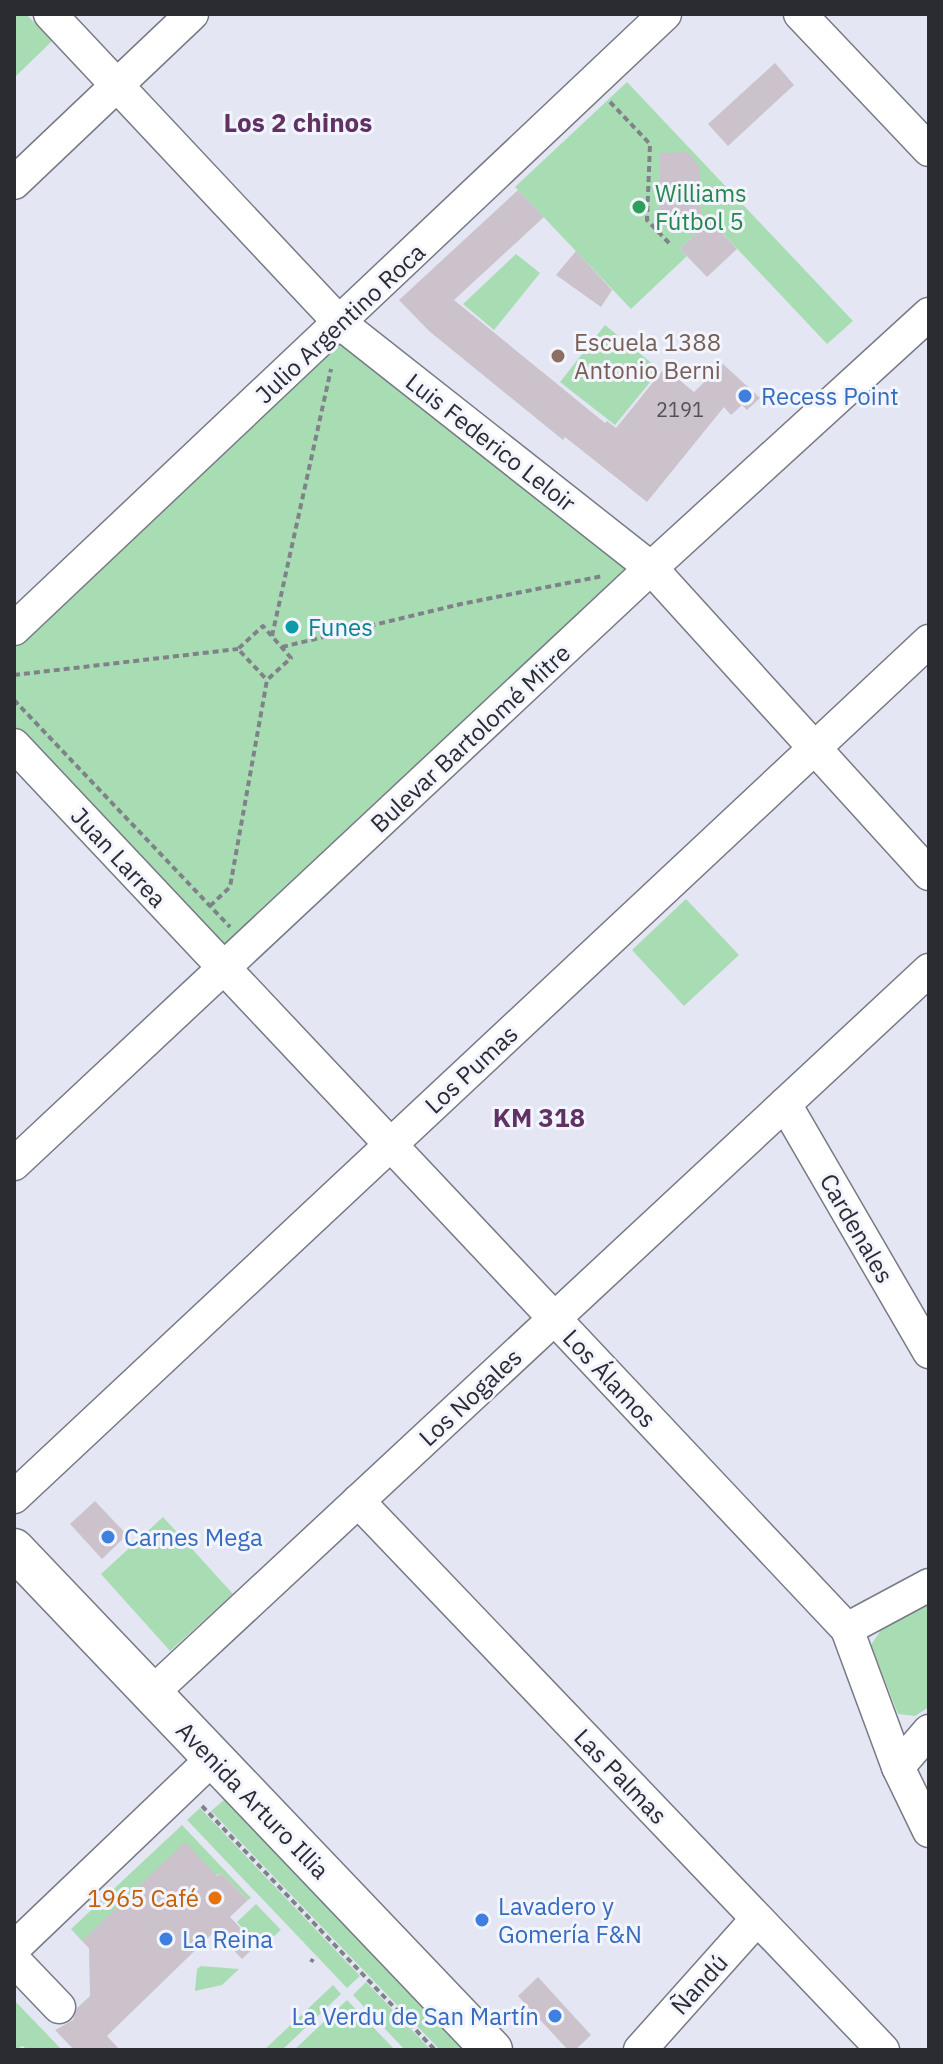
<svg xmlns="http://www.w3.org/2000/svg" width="943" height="2064" font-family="'IBM Plex Sans',sans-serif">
	<rect width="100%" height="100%" fill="#e4e7f3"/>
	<g fill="#a8ddb4">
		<polygon points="14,14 26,14 52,41 14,78"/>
		<polygon points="627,82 853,321 827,344 710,220 680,249 687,256 631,309 515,187"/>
		<polygon points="516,254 540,273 494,330 463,304"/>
		<polygon points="340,323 651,568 225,969 14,745 14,629"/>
		<polygon points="605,325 660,370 615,425 560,382"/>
		<polygon points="686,899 739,955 684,1006 632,950"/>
		<polygon points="163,1517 233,1594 170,1651 101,1574"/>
		<polygon points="929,1602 929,1707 915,1716 898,1714 871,1645 881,1630"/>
		<polygon points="224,1800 233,1808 248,1815 474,2050 440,2050 211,1811"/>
		<polygon points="200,1808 360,1976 347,1988 187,1820"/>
		<polygon points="182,1825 251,1898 248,1900 221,1873 82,1941 71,1929"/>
		<polygon points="256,1904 281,1930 261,1948 237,1922"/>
		<polygon points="201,1966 239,1969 222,1985 195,1991 197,1969"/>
		<polygon points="366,1982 431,2050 405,2050 353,1995"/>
		<polygon points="333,1985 341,1994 282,2050 264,2050"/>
		<polygon points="14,2000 62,2050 27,2050 23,2046 14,2050"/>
		<polygon points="347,2000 395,2050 294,2050"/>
	</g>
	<g fill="#ccc2cc">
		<polygon points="775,63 794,85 728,146 708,124"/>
		<polygon points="688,152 700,167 701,220 660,220 659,153"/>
		<polygon points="518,190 544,217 454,300 605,423 607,421 616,428 663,370 669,376 671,373 694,392 723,364 760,398 747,410 742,405 731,415 724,407 647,502 565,437 563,440 429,331 399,300"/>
		<polygon points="710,220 737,249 707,277 680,249"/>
		<polygon points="576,251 612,290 601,307 556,275"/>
		<polygon points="95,1501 127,1535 102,1559 70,1524"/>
		<polygon points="185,1842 217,1876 221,1873 248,1900 230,1917 257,1945 242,1959 215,1931 107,2036 120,2050 74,2050 55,2030 73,2020 77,2008 90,1996 89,1948 82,1941"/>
		<polygon points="538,1977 591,2035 575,2050 568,2050 518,1996"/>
	</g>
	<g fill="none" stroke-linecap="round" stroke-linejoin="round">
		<defs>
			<g id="minor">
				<polyline points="50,14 340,323 651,568 929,874"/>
				<polyline points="800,14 929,150"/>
				<polyline points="14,183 192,14"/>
				<polyline points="14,629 665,14"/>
				<polyline points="14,745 847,1629 898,1767 929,1831"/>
				<polyline points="785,1104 929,1352"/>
				<polyline points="14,1164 651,568 929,314"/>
				<polyline points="14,1497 929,641"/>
				<polyline points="358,1501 883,2050"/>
				<polyline points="847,1629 929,1585"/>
				<polyline points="152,1693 929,970"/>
				<polyline points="898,1767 929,1731"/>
				<polyline points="14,1948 213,1758"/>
				<polyline points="14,1960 59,2007"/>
				<polyline points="640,2050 757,1919"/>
			</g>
			<polyline id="major" points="14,1549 492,2050"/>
		</defs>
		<use href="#minor" stroke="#777a85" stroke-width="35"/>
		<use href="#major" stroke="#777a85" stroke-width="43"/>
		<g stroke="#80828a" stroke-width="4" stroke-dasharray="6 4" stroke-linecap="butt">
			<polyline points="610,102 650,144 647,220 669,243"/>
			<polyline points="272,636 331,369"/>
			<polyline points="282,647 461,604 603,576"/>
			<polyline points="14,675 238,649"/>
			<polyline points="14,700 230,927"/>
			<polyline points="210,906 230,887 267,680 291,658 263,626 238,649 267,680"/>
			<polyline points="202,1806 435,2050"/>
			<polyline points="311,1962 313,1959"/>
		</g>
		<use href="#minor" stroke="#fff" stroke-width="32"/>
		<use href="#major" stroke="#fff" stroke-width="40"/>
	</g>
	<circle fill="#2e9e5b" stroke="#f2f4fe" stroke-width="3" cx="639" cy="207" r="8"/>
	<circle fill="#8d6e63" stroke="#f2f4fe" stroke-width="3" cx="558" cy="356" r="8"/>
	<g fill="#3f7fe0" stroke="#f2f4fe" stroke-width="3">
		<circle cx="745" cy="396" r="8"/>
		<circle cx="108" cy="1537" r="8"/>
		<circle cx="482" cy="1920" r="8"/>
		<circle cx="166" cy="1939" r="8"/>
		<circle cx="555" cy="2016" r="8"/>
	</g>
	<circle fill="#0f9aa8" stroke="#f2f4fe" stroke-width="3" cx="292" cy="627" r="8"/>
	<circle fill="#e8710a" stroke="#f2f4fe" stroke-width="3" cx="215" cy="1898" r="8"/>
	<g text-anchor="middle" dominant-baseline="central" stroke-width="6" stroke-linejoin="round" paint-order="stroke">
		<g font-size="20" fill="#535258">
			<text x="680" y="409">2191</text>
		</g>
		<g font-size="24" fill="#27864d" stroke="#f2f4fe" text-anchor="start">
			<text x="655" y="193">Williams<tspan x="655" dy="28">Fútbol 5</tspan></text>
		</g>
		<g font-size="24" fill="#2b2c31" stroke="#f2f4fe">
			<text transform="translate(340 323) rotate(-43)">Julio Argentino Roca</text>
			<text transform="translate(491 442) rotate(38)">Luis Federico Leloir</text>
			<text transform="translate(470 738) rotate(-43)">Bulevar Bartolomé Mitre</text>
			<text transform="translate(119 857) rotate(47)">Juan Larrea</text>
			<text transform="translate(471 1069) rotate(-43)">Los Pumas</text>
			<text transform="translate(857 1228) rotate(60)">Cardenales</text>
			<text transform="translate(610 1378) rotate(47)">Los Álamos</text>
			<text transform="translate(470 1397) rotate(-43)">Los Nogales</text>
			<text transform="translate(621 1776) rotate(46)">Las Palmas</text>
			<text transform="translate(253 1800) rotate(46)">Avenida Arturo Illia</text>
			<text transform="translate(699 1984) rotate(-48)">Ñandú</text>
		</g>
		<g font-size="24" fill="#785e54" stroke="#f2f4fe" text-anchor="start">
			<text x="574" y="342">Escuela 1388<tspan x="574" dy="28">Antonio Berni</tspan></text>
		</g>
		<g font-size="24" fill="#366cbe" stroke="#f2f4fe" text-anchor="start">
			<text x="761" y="396">Recess Point</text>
			<text x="124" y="1537">Carnes Mega</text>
			<text x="498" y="1906">Lavadero y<tspan x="498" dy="28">Gomería F&amp;N</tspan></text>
			<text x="182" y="1939">La Reina</text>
			<text x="539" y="2016" text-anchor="end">La Verdu de San Martín</text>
		</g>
		<g font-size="24" fill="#0d838f" stroke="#f2f4fe" text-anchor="start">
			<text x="308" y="627">Funes</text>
		</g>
		<g font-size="24" fill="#c56008" stroke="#f2f4fe" text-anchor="end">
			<text x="199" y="1898">1965 Café</text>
		</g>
		<g font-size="26" font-weight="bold" fill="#603163" stroke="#f2f4fe">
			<text x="298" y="122">Los 2 chinos</text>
			<text x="539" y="1117">KM 318</text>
		</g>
	</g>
	<rect width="943" height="2064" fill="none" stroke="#2b2c31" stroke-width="32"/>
</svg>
